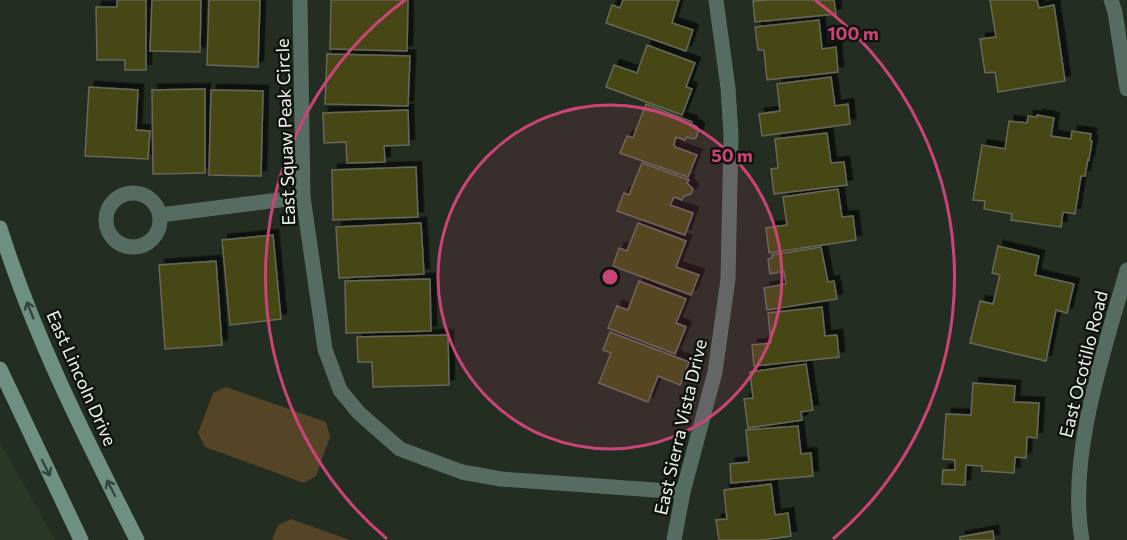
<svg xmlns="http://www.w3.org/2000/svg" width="1127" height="540" font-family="Commissioner,sans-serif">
	<defs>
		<filter id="shadow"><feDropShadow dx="5.5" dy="-5.5" stdDeviation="0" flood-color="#0009"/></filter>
	</defs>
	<rect width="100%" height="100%" fill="#242d22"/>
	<polygon fill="#2b3727" points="0,442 55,540 0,540"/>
	<g fill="#564427">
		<polygon points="226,387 326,422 330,437 316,476 304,483 205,447 198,433 213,393"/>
		<polygon points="291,519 350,540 272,540 278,525"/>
	</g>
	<g fill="#464618" stroke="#686859" stroke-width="1.5" filter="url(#shadow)">
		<polygon points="117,0 146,0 146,70 125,70 125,60 97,60 96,7 117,7"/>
		<polygon points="152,0 201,0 200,52 150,51"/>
		<polygon points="209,0 260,0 258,67 207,65"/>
		<polygon points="331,0 408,0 407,51 330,49"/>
		<polygon points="623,0 679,0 672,23 693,30 686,51 606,23 612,5 620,8"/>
		<polygon points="768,0 834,0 836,14 755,22 753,1"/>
		<polygon points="990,0 1037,0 1039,8 1054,5 1065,81 998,92 995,72 985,73 980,39 996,37"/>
		<polygon points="819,20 822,49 836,47 838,72 767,80 764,50 758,50 755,27"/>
		<polygon points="647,45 695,63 686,87 692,89 682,115 606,87 614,65 637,73"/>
		<polygon points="327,54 410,56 408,106 325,104"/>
		<polygon points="831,77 835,106 848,104 850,124 762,136 759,114 780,111 777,84"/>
		<polygon points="89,87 138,90 136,130 150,131 148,159 85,156"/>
		<polygon points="205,89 205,173 153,174 152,90"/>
		<polygon points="211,90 263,91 261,176 209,175"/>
		<polygon points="646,104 692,122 691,124 696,126 699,130 696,138 693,139 687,137 685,140 676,137 674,144 675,147 697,155 688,177 620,153 627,136 633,138"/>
		<polygon points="408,110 409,145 384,146 385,162 347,163 346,142 324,143 323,113"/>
		<polygon points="1037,115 1054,118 1051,136 1071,139 1072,131 1091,134 1090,141 1092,141 1089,160 1088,159 1085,176 1081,176 1075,214 1063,212 1061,227 1011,220 1012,214 984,209 985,201 973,200 982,145 1005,149 1009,121 1027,123 1028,116 1037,117"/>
		<polygon points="827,133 831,163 844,162 847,185 774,194 771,169 778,168 775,139"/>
		<polygon points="642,163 689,180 687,183 693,189 691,194 684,196 682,200 674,197 670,205 693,213 685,235 617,211 624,193 629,195"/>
		<polygon points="416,167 418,217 333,220 332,170"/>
		<polygon points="838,189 842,217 853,216 856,240 769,253 766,228 787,225 783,197"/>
		<polygon points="421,223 424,274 339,278 336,227"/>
		<polygon points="638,223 686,241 676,267 699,275 691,295 613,266 619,248 627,251"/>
		<polygon points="273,235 281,319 230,325 222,240"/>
		<polygon points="998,246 1039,256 1035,275 1074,284 1067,313 1056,310 1046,361 970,343 980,301 993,304 1000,275 992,273"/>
		<polygon points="821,247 828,282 834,281 837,299 767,310 764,288 786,284 784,271 770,274 768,259 772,258 772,255"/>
		<polygon points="216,261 222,345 165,349 159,265"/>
		<polygon points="430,279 431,331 346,333 345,281"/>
		<polygon points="639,281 686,299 676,323 686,327 675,354 608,328 617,306 628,310"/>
		<polygon points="822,307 825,336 837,335 839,357 754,366 752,345 771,343 768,313"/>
		<polygon points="610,332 689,362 680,385 658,376 648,402 599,383 611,353 603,350"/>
		<polygon points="448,335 449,385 373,387 372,362 358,362 357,337"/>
		<polygon points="806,364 813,410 801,412 802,420 748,428 744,399 753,398 750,372"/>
		<polygon points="973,383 1015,386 1014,402 1039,403 1037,438 1027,437 1026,458 1015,457 1014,473 982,471 982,466 966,465 965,485 942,484 943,470 955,470 955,460 943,459 946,414 971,415"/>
		<polygon points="798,426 801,454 811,453 813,476 731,483 730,464 749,462 746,430"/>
		<polygon points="771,484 775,515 788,513 791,536 763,540 719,540 716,520 727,519 724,490"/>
		<polygon points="993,531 994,540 960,540 960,537"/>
	</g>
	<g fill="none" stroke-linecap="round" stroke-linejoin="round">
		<g stroke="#566b62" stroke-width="15">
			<polyline points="300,0 303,197 325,349 340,390 359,413 400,449 462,472 501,479 683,492"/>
			<polyline points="1111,0 1115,12 1127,89"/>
			<circle cx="133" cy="220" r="27"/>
			<polyline points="160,215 303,197"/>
			<polyline points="674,540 683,492 715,372 728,279 731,135 728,88 716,0"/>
			<path d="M 1082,540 C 1067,457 1104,351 1127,270"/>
		</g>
		<g stroke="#6d9082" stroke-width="15">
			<path d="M 0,228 C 34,337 86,439 137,540"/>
			<polyline points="0,369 81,540"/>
		</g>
	</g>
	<defs><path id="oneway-shaft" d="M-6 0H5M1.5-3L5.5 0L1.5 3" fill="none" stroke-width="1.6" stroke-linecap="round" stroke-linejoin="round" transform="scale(1.5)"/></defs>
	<g stroke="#35463d">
		<use href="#oneway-shaft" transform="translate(30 310) rotate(-112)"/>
		<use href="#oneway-shaft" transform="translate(46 468) rotate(64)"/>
		<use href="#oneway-shaft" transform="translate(111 488) rotate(-117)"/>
	</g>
	<circle cx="610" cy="277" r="172" fill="#cb4478" fill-opacity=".12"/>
	<g fill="none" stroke="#cb4478" stroke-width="3">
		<circle cx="610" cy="277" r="172"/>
		<path d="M387 539A344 344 0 0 1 405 0M815 0A344 344 0 0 1 833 539"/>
	</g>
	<g text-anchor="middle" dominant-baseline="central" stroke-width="5" stroke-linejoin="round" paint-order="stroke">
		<g font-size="18" fill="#eff5ee" stroke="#10140f">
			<text transform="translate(285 132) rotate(-92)">East Squaw Peak Circle</text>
			<text transform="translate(1083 364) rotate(-76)">East Ocotillo Road</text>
			<text transform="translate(82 378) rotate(66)">East Lincoln Drive</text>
			<text transform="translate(680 427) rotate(-77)">East Sierra Vista Drive</text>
		</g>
	</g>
	<circle cx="610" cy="277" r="9" fill="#cb4478" stroke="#10140f" stroke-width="3"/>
	<g font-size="18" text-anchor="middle" font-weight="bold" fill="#cb4478" stroke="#10140f" stroke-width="5" stroke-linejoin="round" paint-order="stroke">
		<text x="853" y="40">100 m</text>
		<text x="732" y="162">50 m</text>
	</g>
</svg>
